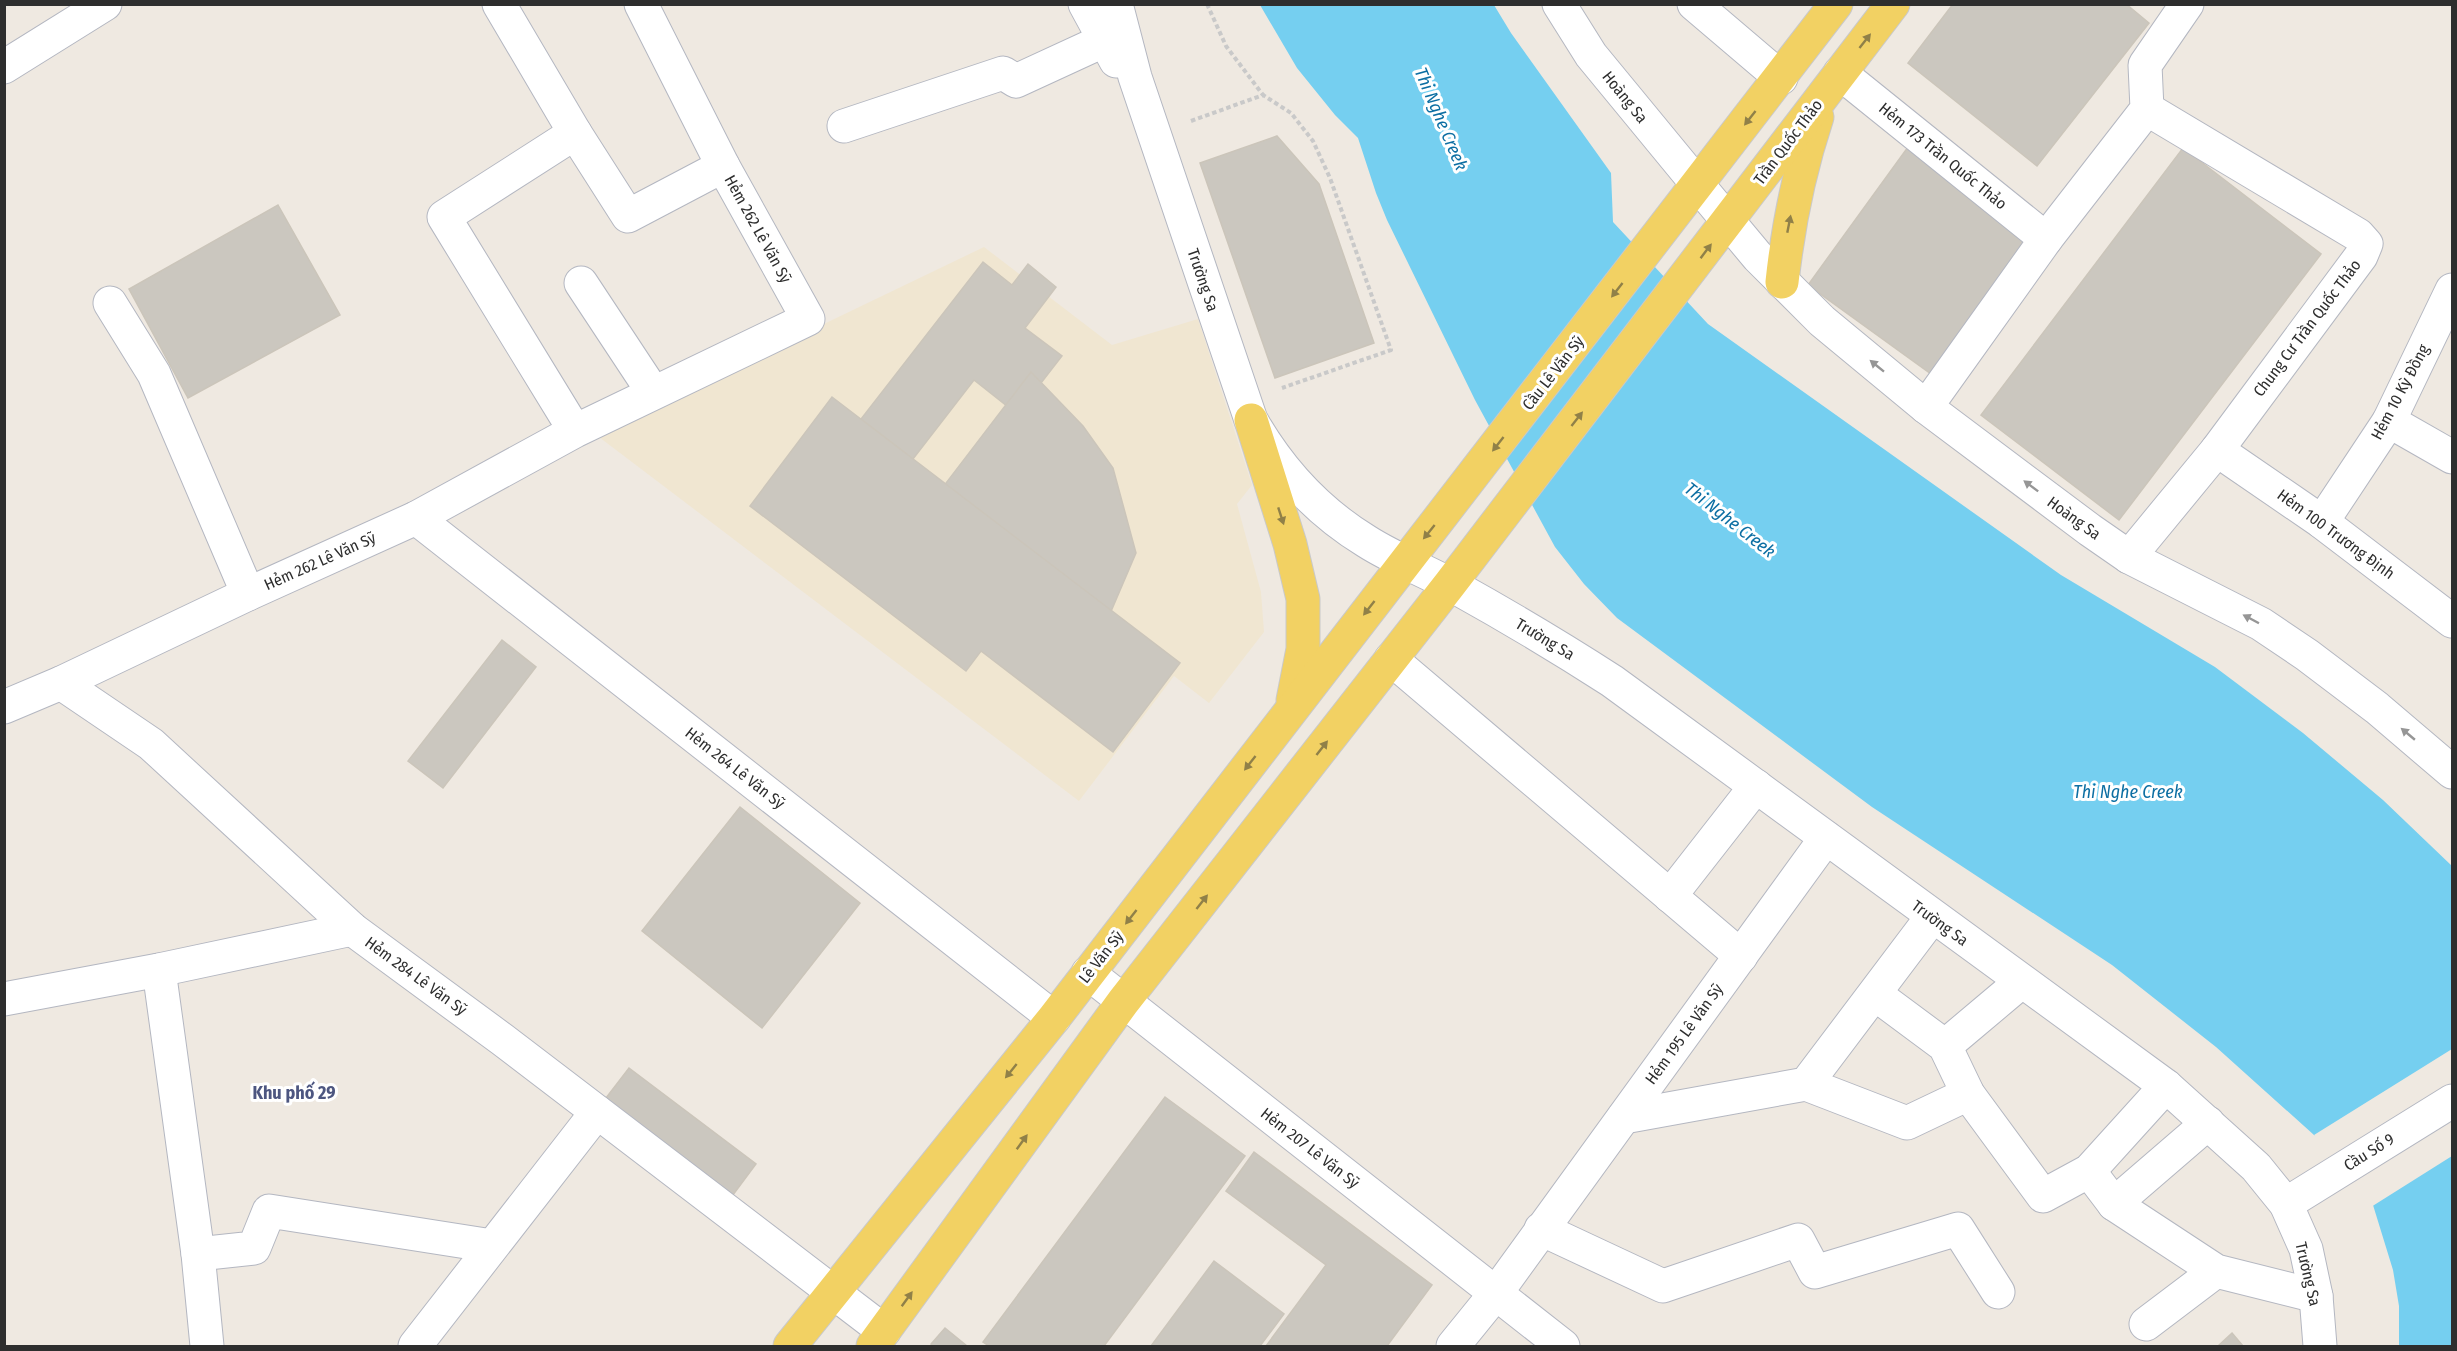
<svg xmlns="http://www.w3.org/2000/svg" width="2457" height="1351" font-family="'Fira Sans Condensed',sans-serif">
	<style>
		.education { fill: #f0e6d1 }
		.water { fill: #75cff0 }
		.pier { fill: #efe9e1 }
		.building { fill: #cbc7bf; stroke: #cbc5ba; stroke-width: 1.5 }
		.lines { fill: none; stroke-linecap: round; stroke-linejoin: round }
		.minor-casing { stroke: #b4b7c1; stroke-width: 35 }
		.major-casing { stroke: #c9c9c9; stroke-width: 35 }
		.path { stroke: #c9c9c9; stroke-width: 4; stroke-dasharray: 4.5 3; stroke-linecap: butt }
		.minor { stroke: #fff; stroke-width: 33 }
		.major { stroke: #f2d163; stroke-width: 33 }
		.oneway { fill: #908048 }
		.oneway2 { fill: #969696 }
		.labels { text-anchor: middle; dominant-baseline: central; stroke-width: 6; stroke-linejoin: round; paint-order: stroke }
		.street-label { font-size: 16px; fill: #2e2e2e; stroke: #fff }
		.water-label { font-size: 18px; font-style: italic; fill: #0d6fa3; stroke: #fff }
		.neighbourhood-label { font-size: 18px; font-weight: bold; fill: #4d5680; stroke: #fff }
	</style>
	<rect width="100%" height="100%" fill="#efe9e1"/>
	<path class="education" d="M984 247 1112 345 1198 319 1252 485 1237 504 1261 592 1264 632 1209 703 1174 676 1079 801 595 434Z"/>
	<path class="water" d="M1260 5H1494L1511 33 1611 173 1613 222 1708 324 2061 575 2215 667 2303 733 2383 800 2452 866V1346H2399V1306L2393 1270 2373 1205 2348 1169 2314 1135 2216 1047 2112 965 1872 807 1617 618 1584 584 1555 547 1475 400 1387 220 1376 193 1358 138 1335 115 1297 68Z"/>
	<path class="pier" d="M2452 1049V1156L2371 1207 2346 1171 2321 1146 2314 1135Z"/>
	<g class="building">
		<path d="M1953 4H2126L2149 23 2037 166 1908 63Z"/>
		<path d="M1277 136 1319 184 1374 343 1275 378 1200 163Z"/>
		<path d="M1908 147 2030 236 1931 374 1808 285Z"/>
		<path d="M2183 148 2321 254 2119 520 1981 415Z"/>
		<path d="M278 205 340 315 188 398 129 289Z"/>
		<path d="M983 262 1012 285 1028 264 1056 287 1025 328 1062 356 1017 414 974 380 913 459 861 419Z"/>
		<path d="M1031 372 1083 426 1113 468 1136 553 1109 616 943 487Z"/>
		<path d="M832 397 1180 663 1113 752 981 651 966 671 750 506Z"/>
		<path d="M502 640 536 667 443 788 408 761Z"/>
		<path d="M740 807 860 903 762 1028 642 931Z"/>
		<path d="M629 1068 756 1164 727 1203 603 1102Z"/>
		<path d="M1165 1097 1245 1156 1104 1346H989L983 1342Z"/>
		<path d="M1254 1152 1432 1285 1387 1346H1266L1326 1265 1226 1191Z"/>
		<path d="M1214 1261 1284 1314 1260 1346H1151Z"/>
		<path d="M945 1328 967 1346H934L931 1344Z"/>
		<path d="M2232 1333 2243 1346H2218Z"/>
	</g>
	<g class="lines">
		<defs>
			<g id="minor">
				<path d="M499 4 575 133"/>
				<path d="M641 4 723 166"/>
				<path d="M1085 4 1116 61"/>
				<path d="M1116 4 1135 77 1251 420C1279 469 1317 511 1366 541 1394 559 1426 571 1455 587 1509 617 1561 648 1612 681L2166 1086 2256 1167 2286 1204 2306 1249 2316 1296 2320 1346"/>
				<path d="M1559 4 1591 55 1698 185 1758 257 1822 321 1926 407 2090 530 2129 557 2261 624 2307 655 2377 708 2452 772"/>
				<path d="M1694 4 1781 78"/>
				<path d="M4 67 105 4"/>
				<path d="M1840 73 2046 239"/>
				<path d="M844 126 1003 73 1016 81 1105 40"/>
				<path d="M581 283 653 392"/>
				<path d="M110 303 154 374 248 594"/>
				<path d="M1926 407 2046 239 2147 109 2145 65 2187 4"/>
				<path d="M2389 421 2452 457"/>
				<path d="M2217 450 2322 522 2452 621"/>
				<path d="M416 518 1054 1018"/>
				<path d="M2322 522 2389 421 2452 290"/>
				<path d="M2129 557 2217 450 2361 256 2366 244 2358 235 2147 109"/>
				<path d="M1391 659 1741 956"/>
				<path d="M61 683 151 744 352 929 503 1040 884 1331"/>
				<path d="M4 707 61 683 248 594 416 518 575 431 808 319 723 166 628 216 575 133 444 217 575 431"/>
				<path d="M1670 896 1756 786"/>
				<path d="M159 970 198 1254 207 1346"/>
				<path d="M1088 973 1563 1346"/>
				<path d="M1875 994 1945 1046 1968 1094 2043 1196 2089 1171 2166 1086"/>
				<path d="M4 999 159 970 352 929"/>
				<path d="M1945 1046 2021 982"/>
				<path d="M1806 1084 1907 1123 1968 1094"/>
				<path d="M1624 1117 1806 1084 1932 917"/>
				<path d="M2089 1171 2114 1204 2216 1271 2316 1296"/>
				<path d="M2114 1204 2208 1123"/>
				<path d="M2286 1204 2452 1101"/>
				<path d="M1541 1229 1663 1286 1798 1240 1815 1272 1958 1229 1998 1292"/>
				<path d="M198 1254 254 1248 269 1211 492 1246"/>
				<path d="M2146 1324 2216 1271"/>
				<path d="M415 1346 597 1112"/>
				<path d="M1453 1346 1496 1293 1826 838"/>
			</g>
			<g id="major">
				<path d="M1782 282C1788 226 1799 171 1817 117"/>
				<path d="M1251 420 1290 544 1303 599V649L1293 700"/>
				<path d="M790 1346 1054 1018 1836 4"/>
				<path d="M873 1346 1123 1002 1450 584 1893 4"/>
			</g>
		</defs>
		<use href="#minor" class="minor-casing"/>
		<use href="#major" class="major-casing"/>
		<g class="path">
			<path d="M1207 4 1226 46 1263 95"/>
			<path d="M1191 121 1263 95 1291 113 1313 141 1330 178 1391 350 1282 388"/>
		</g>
		<use href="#minor" class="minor"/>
		<use href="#major" class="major"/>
	</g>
	<defs><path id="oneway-solid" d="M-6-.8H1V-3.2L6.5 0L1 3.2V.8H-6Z" transform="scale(1.5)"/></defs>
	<g class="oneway">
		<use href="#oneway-solid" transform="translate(1865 41) rotate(-52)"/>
		<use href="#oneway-solid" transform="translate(1750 118) rotate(128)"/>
		<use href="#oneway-solid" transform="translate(1789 224) rotate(-79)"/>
		<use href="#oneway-solid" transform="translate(1706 251) rotate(-53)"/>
		<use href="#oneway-solid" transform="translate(1617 290) rotate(128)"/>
		<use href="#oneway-solid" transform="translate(1577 419) rotate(-52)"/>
		<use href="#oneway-solid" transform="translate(1498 444) rotate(128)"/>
		<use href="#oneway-solid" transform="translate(1281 516) rotate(72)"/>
		<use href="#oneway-solid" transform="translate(1429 532) rotate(129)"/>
		<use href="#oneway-solid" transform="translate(1369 608) rotate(128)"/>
		<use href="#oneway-solid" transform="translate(1322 748) rotate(-52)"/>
		<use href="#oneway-solid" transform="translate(1250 763) rotate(128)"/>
		<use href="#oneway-solid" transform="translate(1202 902) rotate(-52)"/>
		<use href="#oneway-solid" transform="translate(1131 917) rotate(128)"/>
		<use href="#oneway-solid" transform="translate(1011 1071) rotate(129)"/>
		<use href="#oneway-solid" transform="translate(1022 1142) rotate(-54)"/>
		<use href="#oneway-solid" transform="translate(907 1299) rotate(-54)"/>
	</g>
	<g class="oneway2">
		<use href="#oneway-solid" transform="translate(1877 366) rotate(-141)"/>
		<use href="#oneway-solid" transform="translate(2031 486) rotate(-143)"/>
		<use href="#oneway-solid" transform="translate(2251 619) rotate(-152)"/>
		<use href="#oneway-solid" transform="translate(2408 734) rotate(-140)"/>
	</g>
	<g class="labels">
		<g class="street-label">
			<text transform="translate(1625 97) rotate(51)">Hoàng Sa</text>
			<text transform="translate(1788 142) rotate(-53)">Trần Quốc Thảo</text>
			<text transform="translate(1943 156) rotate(39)">Hẻm 173 Trần Quốc Thảo</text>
			<text transform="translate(758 229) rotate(61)">Hẻm 262 Lê Văn Sỹ</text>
			<text transform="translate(1203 280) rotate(71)">Trường Sa</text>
			<text transform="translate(2307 328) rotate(-53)">Chung Cư Trần Quốc Thảo</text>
			<text transform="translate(1553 373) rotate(-52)">Cầu Lê Văn Sỹ</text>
			<text transform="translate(2400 392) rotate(-62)">Hẻm 10 Kỳ Ðồng</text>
			<text transform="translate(2074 518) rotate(36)">Hoàng Sa</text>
			<text transform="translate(2336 534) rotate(36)">Hẻm 100 Trương Định</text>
			<text transform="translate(320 561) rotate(-24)">Hẻm 262 Lê Văn Sỹ</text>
			<text transform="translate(1545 639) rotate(31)">Trường Sa</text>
			<text transform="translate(735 768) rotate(38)">Hẻm 264 Lê Văn Sỹ</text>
			<text transform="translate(1940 923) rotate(36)">Trường Sa</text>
			<text transform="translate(1101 957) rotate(-52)">Lê Văn Sỹ</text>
			<text transform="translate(416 976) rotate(36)">Hẻm 284 Lê Văn Sỹ</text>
			<text transform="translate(1684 1034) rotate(-54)">Hẻm 195 Lê Văn Sỹ</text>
			<text transform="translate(1310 1148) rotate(38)">Hẻm 207 Lê Văn Sỹ</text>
			<text transform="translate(2369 1152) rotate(-32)">Cầu Số 9</text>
			<text transform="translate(2308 1274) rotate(77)">Trường Sa</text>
		</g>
		<g class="water-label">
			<text transform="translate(1441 119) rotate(67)">Thi Nghe Creek</text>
			<text transform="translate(1730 520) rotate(38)">Thi Nghe Creek</text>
			<text x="2128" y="792">Thi Nghe Creek</text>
		</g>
		<g class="neighbourhood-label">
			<text x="294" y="1093">Khu phố 29</text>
		</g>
	</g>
	<rect width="2457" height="1351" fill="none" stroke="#2e2e2e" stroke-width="12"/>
</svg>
